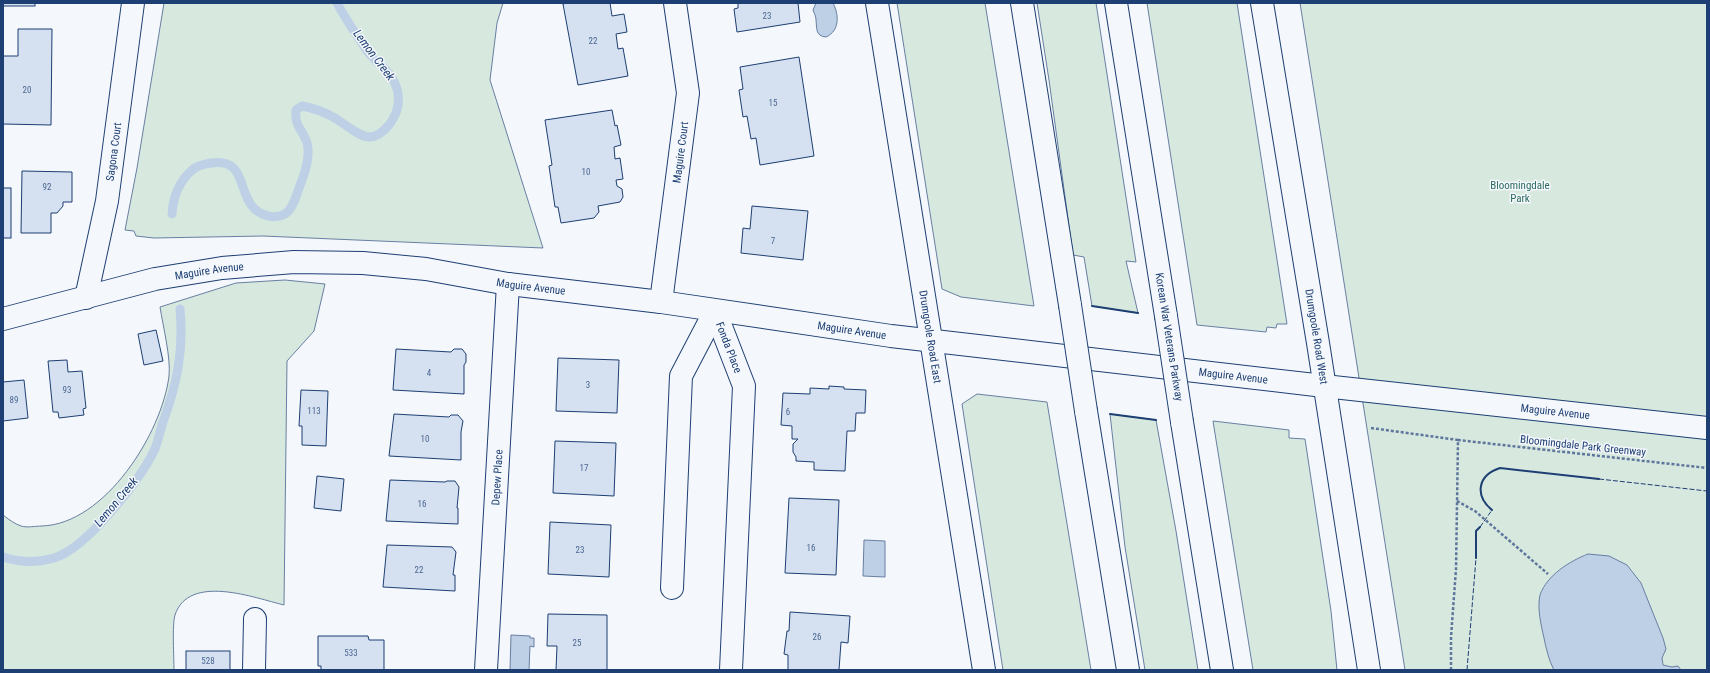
<svg xmlns="http://www.w3.org/2000/svg" width="1710" height="673" font-family="'Roboto Condensed',sans-serif">
	<style>
		.green { fill: #d7e8df; stroke: #687fa3 }
		.water { fill: #bed0e5; stroke: #687fa3 }
		.lines { fill: none; stroke-linecap: round; stroke-linejoin: round }
		.stream { stroke: #bed0e5; stroke-width: 9 }
		.building { fill: #d5e0f0; stroke: #1d3f73 }
		.minor-casing { stroke: #1d3f73; stroke-width: 24 }
		.major-casing { stroke: #1d3f73; stroke-width: 24 }
		.highway-casing { stroke: #1d3f73; stroke-width: 24 }
		.path { stroke: #5e769c; stroke-width: 2.5; stroke-dasharray: 3 2; stroke-linecap: butt }
		.minor { stroke: #f4f7fb; stroke-width: 22 }
		.major { stroke: #f4f7fb; stroke-width: 22 }
		.highway { stroke: #f4f7fb; stroke-width: 22 }
		.highway-bridge-casing { stroke: #1d3f73; stroke-width: 24; stroke-linecap: butt }
		.highway-bridge { stroke: #f4f7fb; stroke-width: 22 }
		.fence { stroke: #1d3f73; stroke-width: 1; stroke-dasharray: 5 2; stroke-linecap: butt }
		.wall { stroke: #1d3f73; stroke-width: 2 }
		.labels { text-anchor: middle; dominant-baseline: central; stroke-width: 3; stroke-linejoin: round; paint-order: stroke }
		.number-label { font-size: 9px; fill: #4b6792 }
		.street-label { font-size: 11px; fill: #1d3f73; stroke: #f4f7fb }
		.park-label { font-size: 11px; fill: #2c6c60; stroke: #f4f7fb }
		.water-label { font-size: 12px; font-style: italic; fill: #1d3f73; stroke: #f4f7fb }
	</style>
	<rect width="100%" height="100%" fill="#f4f7fb"/>
	<g class="green">
		<path d="M164 3H503L497 23 490 80 543 248 263 236 154 238 136 236 134 231 125 230 137 168Z"/>
		<path d="M897 3H985L1034 306 961 297 942 289Z"/>
		<path d="M1037 3H1096L1136 262 1126 261 1138 313 1092 306 1084 257 1073 255 1049 80Z"/>
		<path d="M1147 3H1237L1287 324H1277L1276 328 1267 327 1266 332 1197 325Z"/>
		<path d="M1300 3H1707V670H1405Z"/>
		<path d="M285 280 325 284 314 331 287 361 284 605C255 598 189 573 175 615 172 624 174 658 174 670H3V515C8 519 15 524 21 526 27 528 36 526 42 526 105 524 162 433 169 376 171 358 163 326 160 307L236 283Z"/>
		<path d="M977 394 1047 402 1091 670H1003L962 404Z"/>
		<path d="M1110 414 1156 420 1176 531 1198 670H1145L1125 547Z"/>
		<path d="M1213 421 1289 430V438L1305 439 1331 611 1337 670H1253Z"/>
	</g>
	<g class="water">
		<path d="M816 3H833C839 14 840 31 826 37 815 36 817 28 816 20 816 16 814 13 813 10Z"/>
		<path d="M864 540 885 541V577L863 576Z"/>
		<path d="M1588 554 1609 556 1627 565 1641 583 1663 638 1666 649 1662 658 1663 665 1672 667 1678 666 1681 670H1554C1549 661 1546 648 1544 638 1541 625 1537 608 1540 595 1547 575 1570 561 1588 554Z"/>
		<path d="M511 635 530 636V638H534V647L530 646 529 670H510Z"/>
	</g>
	<g class="lines">
		<g class="stream">
			<path d="M172 214C173 198 179 182 191 171 196 166 204 164 211 163 245 158 238 189 252 206 259 215 274 220 285 214 293 209 296 196 299 188 304 175 311 157 307 143 303 129 294 127 296 110L302 106C312 108 322 111 331 116 342 121 357 136 369 137 377 137 384 131 389 125 403 107 401 86 386 70 380 64 373 59 368 52 357 36 346 20 337 3"/>
			<path d="M3 557C19 562 38 563 54 558 87 548 139 481 154 451 158 442 160 431 163 422 177 384 184 350 180 309"/>
		</g>
	</g>
	<g class="building">
		<rect x="3" y="3" width="32" height="3"/>
		<path d="M567 3H610L612 16 624 14 627 32 616 34 618 49 623 48 628 76 578 85 563 4Z"/>
		<path d="M738 3H798L800 22 737 32 734 9 738 8Z"/>
		<path d="M18 29H52L51 125 3 124V56H18Z"/>
		<path d="M799 57 814 156 760 165 756 138 751 139 747 116 743 117 739 90 743 89 740 67Z"/>
		<path d="M612 110 615 126 617 125 621 145 614 147 615 159 620 158 623 179 616 180 617 186 622 189 623 197 620 202 598 206 599 212 594 218 561 223 558 207H555L549 166 552 165 545 120Z"/>
		<path d="M22 171 72 172V202H63V206L57 213H51V233H21Z"/>
		<rect x="3" y="188" width="8" height="50"/>
		<path d="M752 206 808 211 803 260 741 253 743 228 750 229Z"/>
		<path d="M156 330 163 361 144 365 138 334Z"/>
		<path d="M396 349 451 352 454 349H462L466 354V362L464 365V394L393 390Z"/>
		<path d="M558 358 619 360 617 413 556 411Z"/>
		<path d="M67 360 68 372 82 371 86 408 83 409 84 415 59 418 58 412H53L48 361Z"/>
		<path d="M24 380 28 418 3 421V382Z"/>
		<path d="M829 386 844 387V389L866 390 865 413H856L855 431H847L845 471 814 470V462L796 461V457L793 452V444L798 439H792V426L781 425 783 393 810 394V388L829 389Z"/>
		<path d="M301 390 328 391 326 446 302 445V426H299Z"/>
		<path d="M394 414 449 417 451 415H458L463 421 461 432V460L389 456Z"/>
		<path d="M555 441 616 443 614 496 553 493Z"/>
		<path d="M317 476 344 479 341 511 314 508Z"/>
		<path d="M390 480 445 482 447 481H455L459 487 457 508H458V524L386 521Z"/>
		<path d="M789 498 839 500 836 575 785 573Z"/>
		<path d="M550 522 611 525 609 577 548 574Z"/>
		<path d="M387 545 452 547 456 552 453 575H455V591L383 587Z"/>
		<path d="M790 612 850 616 848 643 841 642 839 670H788V655L784 654 787 631H789Z"/>
		<path d="M548 614 607 615V670H556L557 646H547Z"/>
		<path d="M318 636H368L369 640H384V670H321V666H318Z"/>
		<rect x="186" y="651" width="44" height="19"/>
	</g>
	<g class="lines">
		<defs>
			<g id="minor">
				<path id="s1" d="M86 298 107 201 133 3"/>
				<path id="s2" d="M661 302 688 93 675 3"/>
				<path id="s3" d="M715 311 744 386 731 670"/>
				<path id="s4" d="M3 319 155 279 222 268 294 262 363 263 426 269 508 284 661 302 891 336 1324 386 1707 428"/>
				<path d="M672 588 681 376 715 311"/>
				<path d="M254 670 255 619"/>
				<path id="s5" d="M486 670 508 284"/>
			</g>
			<g id="major">
				<path id="s6" d="M877 3 984 670"/>
				<path id="s7" d="M1262 3 1318 343 1369 670"/>
			</g>
			<g id="highway">
				<path d="M1022 3 1070 305"/>
				<path d="M1116 3 1166 316"/>
				<path d="M1086 411 1128 670"/>
				<path d="M1182 422 1222 670"/>
			</g>
		</defs>
		<use href="#minor" class="minor-casing"/>
		<use href="#major" class="major-casing"/>
		<use href="#highway" class="highway-casing"/>
		<g class="path">
			<path d="M1371 428 1458 440"/>
			<path d="M1457 501 1475 511 1548 574"/>
			<path d="M1451 670V637L1456 569 1458 440 1707 468"/>
		</g>
		<use href="#minor" class="minor"/>
		<use href="#major" class="major"/>
		<use href="#highway" class="highway"/>
		<defs>
			<g id="highway-bridge">
				<path d="M1070 305 1086 411"/>
				<path d="M1166 316 1182 422"/>
			</g>
		</defs>
		<use href="#highway-bridge" class="highway-bridge-casing"/>
		<use href="#highway-bridge" class="highway-bridge"/>
		<g class="fence">
			<path d="M1599 479 1707 491"/>
			<path d="M1480 527 1492 510"/>
			<path d="M1467 670 1476 558"/>
		</g>
		<g class="wall">
			<path d="M1092 306 1138 313"/>
			<path d="M1110 414 1156 420"/>
			<path d="M1492 510C1474 495 1478 475 1500 468L1599 479"/>
			<path d="M1476 558V531L1480 527"/>
		</g>
	</g>
	<g class="labels">
		<g class="number-label">
			<text x="767" y="16">23</text>
			<text x="593" y="41">22</text>
			<text x="27" y="90">20</text>
			<text x="773" y="103">15</text>
			<text x="586" y="172">10</text>
			<text x="47" y="187">92</text>
			<text x="773" y="241">7</text>
			<text x="429" y="373">4</text>
			<text x="588" y="385">3</text>
			<text x="67" y="390">93</text>
			<text x="14" y="400">89</text>
			<text x="314" y="411">113</text>
			<text x="788" y="412">6</text>
			<text x="425" y="439">10</text>
			<text x="584" y="468">17</text>
			<text x="422" y="504">16</text>
			<text x="811" y="548">16</text>
			<text x="580" y="550">23</text>
			<text x="419" y="570">22</text>
			<text x="817" y="637">26</text>
			<text x="577" y="643">25</text>
			<text x="351" y="653">533</text>
			<text x="208" y="661">528</text>
		</g>
		<g class="street-label">
			<text stroke="none"><textPath href="#s1" startOffset="149">Sagona Court</textPath></text>
			<text stroke="none"><textPath href="#s2" startOffset="151">Maguire Court</textPath></text>
			<text stroke="none"><textPath href="#s4" startOffset="212">Maguire Avenue</textPath></text>
			<text stroke="none"><textPath href="#s4" startOffset="536">Maguire Avenue</textPath></text>
			<text stroke="none"><textPath href="#s4" startOffset="860">Maguire Avenue</textPath></text>
			<text stroke="none"><textPath href="#s7" startOffset="338">Drumgoole Road West</textPath></text>
			<text stroke="none"><textPath href="#s6" startOffset="338">Drumgoole Road East</textPath></text>
			<text transform="translate(1169 337) rotate(81)">Korean War Veterans Parkway</text>
			<text stroke="none"><textPath href="#s3" startOffset="39">Fonda Place</textPath></text>
			<text stroke="none"><textPath href="#s4" startOffset="1244">Maguire Avenue</textPath></text>
			<text stroke="none"><textPath href="#s4" startOffset="1568">Maguire Avenue</textPath></text>
			<text transform="translate(1583 446) rotate(6)">Bloomingdale Park Greenway</text>
			<text stroke="none"><textPath href="#s5" startOffset="193">Depew Place</textPath></text>
		</g>
		<g class="park-label">
			<text x="1520" y="185">Bloomingdale<tspan x="1520" dy="13">Park</tspan></text>
		</g>
		<g class="water-label">
			<text transform="translate(374 55) rotate(53)">Lemon Creek</text>
			<text transform="translate(116 502) rotate(-50)">Lemon Creek</text>
		</g>
	</g>
	<rect width="1710" height="673" fill="none" stroke="#1d3f73" stroke-width="8"/>
</svg>
